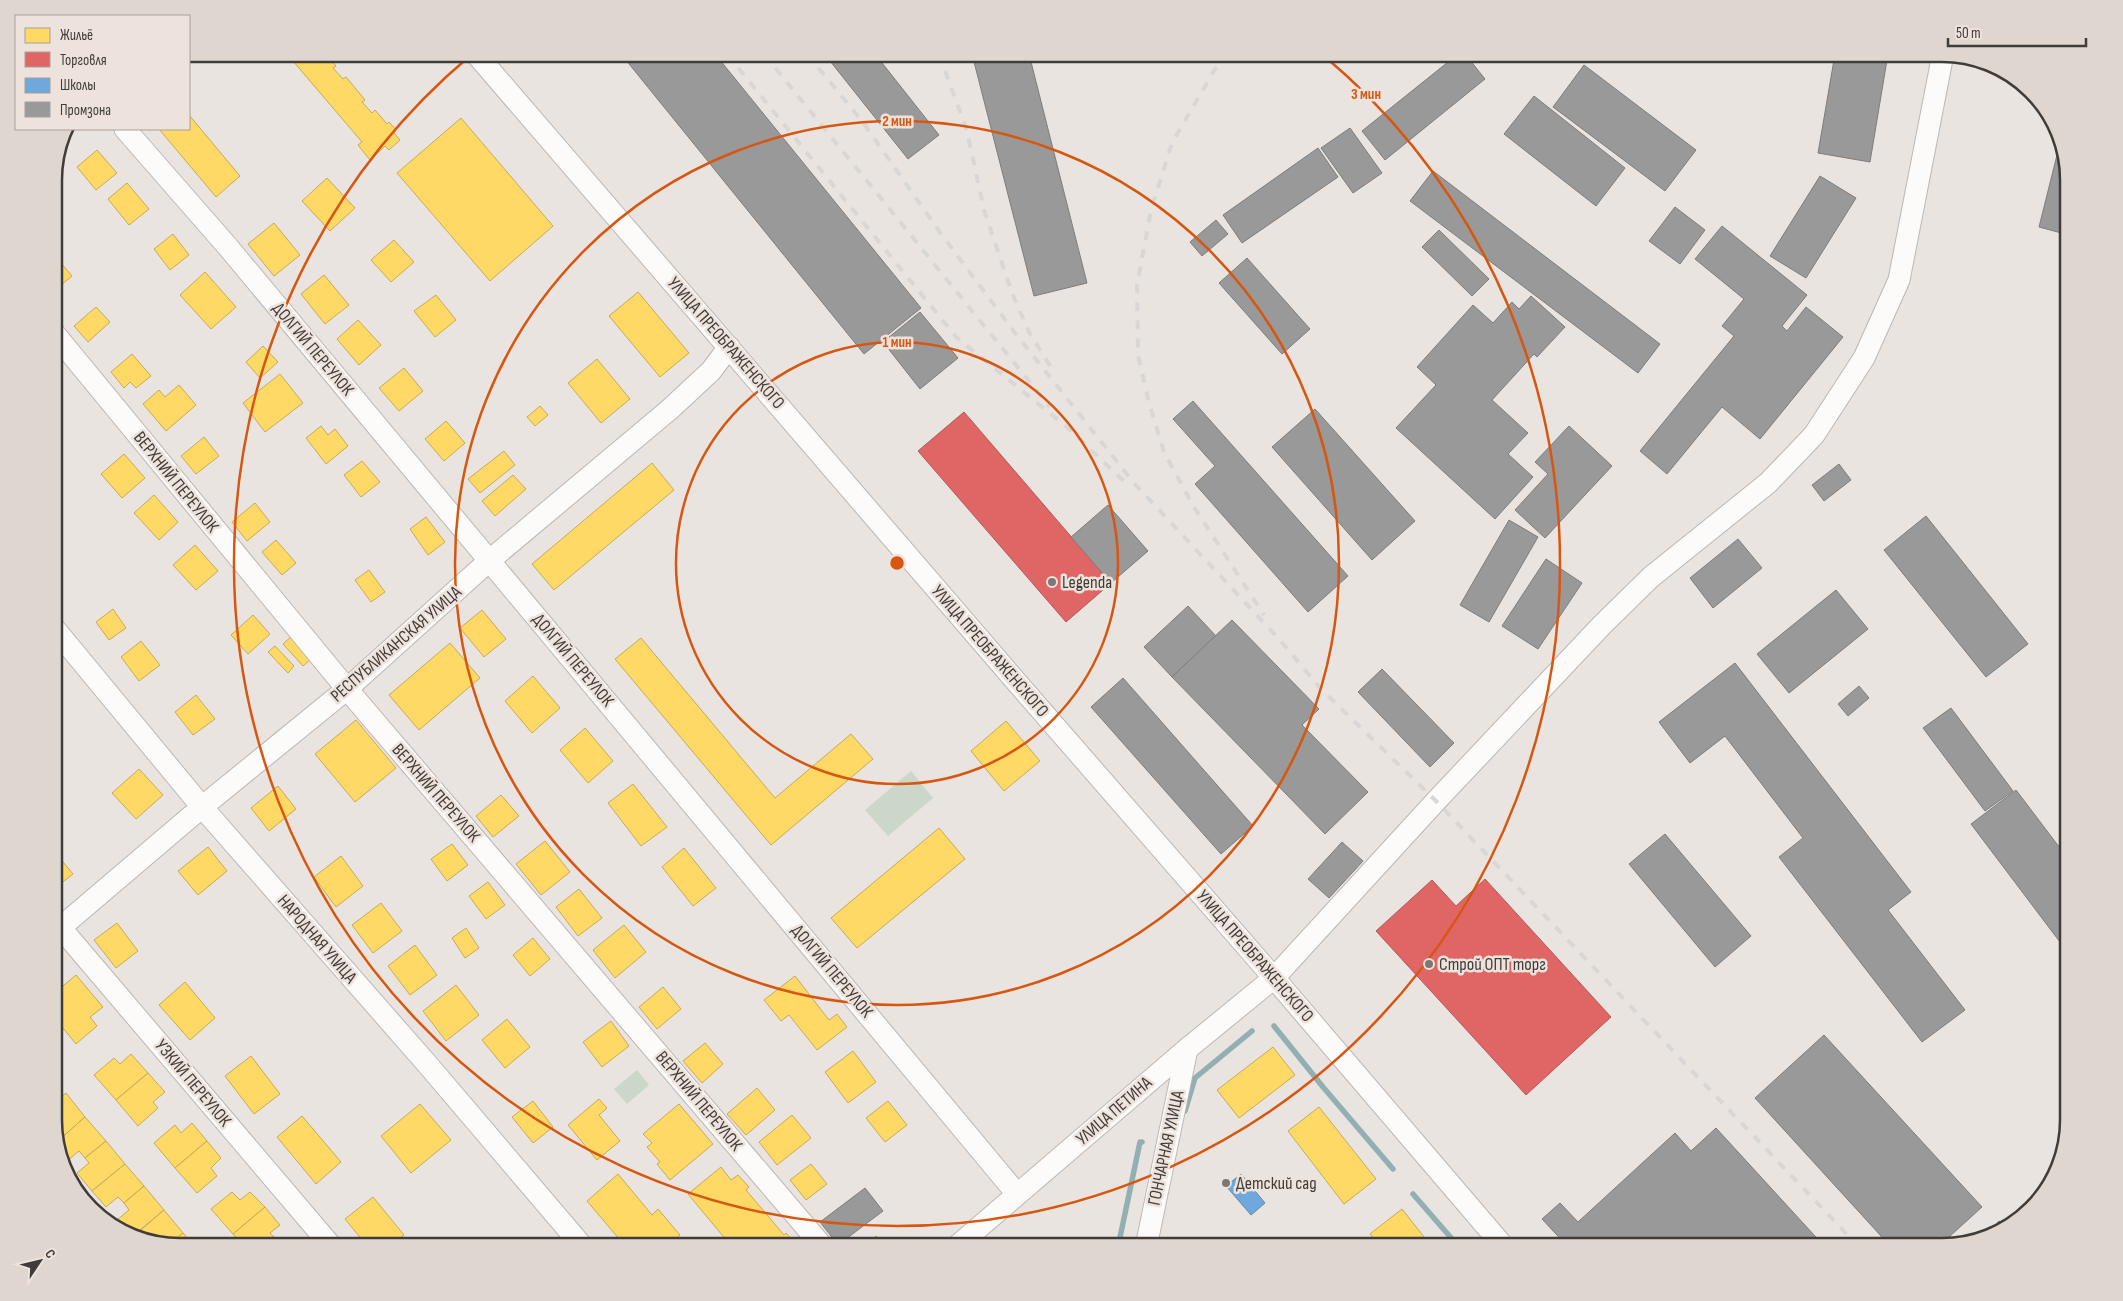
<svg xmlns="http://www.w3.org/2000/svg" width="2123" height="1301" font-family="'Sofia Sans Condensed',sans-serif">
	<style>
		.green { fill: #cbd7c9 }
		.homes { fill: #ffd966; stroke: #c6aa58 }
		.shops { fill: #e06666; stroke: #b05958 }
		.schools { fill: #6fa8dc; stroke: #6188ab }
		.industry { fill: #999; stroke: #7e7d7c }
		.lines { fill: none; stroke-linecap: round; stroke-linejoin: round }
		.stream { stroke: #92b0b2; stroke-width: 5.5 }
		.minor-casing { stroke: #bbb7b4; stroke-width: 23 }
		.minor { stroke: #fcfbfa; stroke-width: 21 }
		.rail { stroke: #d8d7d6; stroke-width: 4; stroke-dasharray: 9 9; stroke-linecap: butt }
		.ring { fill: none; stroke: #d75610; stroke-width: 2.5 }
		.poi-dot { fill: #7b7773; stroke: #ede3dc; stroke-width: 2 }
		.labels { text-anchor: middle; dominant-baseline: central; stroke-width: 5; stroke-linejoin: round; paint-order: stroke }
		.street-label { font-size: 18px; fill: #403c39; stroke: #ede3dc }
		.poi-label { font-size: 18px; fill: #403c39; stroke: #ede3dc; text-anchor: start }
		.rim { fill: none; stroke: #403c39; stroke-width: 2.5 }
		.centre { fill: #d75610; stroke: #ede3dc; stroke-width: 2.5 }
		.ring-label { font-size: 15px; text-anchor: middle; font-weight: bold; fill: #d75610; stroke: #ede3dc; stroke-width: 5; stroke-linejoin: round; paint-order: stroke }
	</style>
	<rect width="100%" height="100%" fill="#e9e4e0"/>
	<g class="green">
		<path d="M911 771 933 798 888 836 865 810Z"/>
		<path d="M637 1070 649 1085 627 1104 614 1089Z"/>
	</g>
	<g class="homes">
		<path d="M287 54H326L336 66 333 68 343 79 346 77 365 100 362 102 372 113 375 110 387 124 389 122 396 130 393 132 400 140 389 150 385 146 370 160 358 145 362 142Z"/>
		<path d="M189 115 240 176 216 197 159 129H189Z"/>
		<path d="M461 118 553 226 490 281 397 173Z"/>
		<path d="M97 150 117 173 96 190 77 167Z"/>
		<path d="M327 178 355 208 330 231 302 201Z"/>
		<path d="M127 183 149 209 129 225 108 199Z"/>
		<path d="M274 223 300 255 274 276 248 244Z"/>
		<path d="M173 234 189 255 170 270 154 249Z"/>
		<path d="M394 240 414 262 391 282 371 260Z"/>
		<path d="M54 255 72 276 54 291Z"/>
		<path d="M205 272 236 307 211 329 180 295Z"/>
		<path d="M324 275 349 305 325 324 301 294Z"/>
		<path d="M638 292 689 353 660 377 609 316Z"/>
		<path d="M436 295 456 320 435 337 414 311Z"/>
		<path d="M96 307 110 322 88 342 74 326Z"/>
		<path d="M358 320 381 345 359 365 337 339Z"/>
		<path d="M263 346 278 362 260 378 246 362Z"/>
		<path d="M132 354 151 376 136 388 130 382 124 388 111 372Z"/>
		<path d="M597 359 630 399 601 423 568 383Z"/>
		<path d="M404 368 423 391 399 411 379 388Z"/>
		<path d="M280 374 303 403 265 432 243 403Z"/>
		<path d="M179 385 196 405 166 431 143 404 159 390 165 397Z"/>
		<path d="M540 406 548 415 535 426 527 417Z"/>
		<path d="M446 421 465 443 444 461 425 439Z"/>
		<path d="M321 426 328 435 335 429 348 446 326 464 306 438Z"/>
		<path d="M204 437 219 456 196 474 181 456Z"/>
		<path d="M504 451 515 465 480 493 468 479Z"/>
		<path d="M124 454 145 478 122 498 101 474Z"/>
		<path d="M362 461 380 482 361 497 344 475Z"/>
		<path d="M652 463 674 490 554 590 532 564Z"/>
		<path d="M513 475 526 489 495 516 482 501Z"/>
		<path d="M154 495 178 522 159 540 134 513Z"/>
		<path d="M255 503 270 522 247 541 232 522Z"/>
		<path d="M426 517 445 542 428 555 410 529Z"/>
		<path d="M276 540 296 563 282 575 262 552Z"/>
		<path d="M195 545 218 571 196 590 173 565Z"/>
		<path d="M369 570 385 592 371 602 355 580Z"/>
		<path d="M113 609 126 628 109 640 96 622Z"/>
		<path d="M482 610 506 639 484 657 460 628Z"/>
		<path d="M253 615 270 634 248 654 231 635Z"/>
		<path d="M292 636 312 658 303 666 283 644Z"/>
		<path d="M641 638 775 798 851 734 873 759 771 845 615 659Z"/>
		<path d="M141 641 160 665 139 681 121 657Z"/>
		<path d="M450 643 480 678 419 730 389 695Z"/>
		<path d="M275 646 294 666 288 673 268 652Z"/>
		<path d="M533 676 560 708 532 733 505 701Z"/>
		<path d="M196 695 215 719 193 735 175 712Z"/>
		<path d="M356 720 396 768 355 802 315 754Z"/>
		<path d="M1006 721 1040 761 1004 791 971 751Z"/>
		<path d="M585 728 613 761 588 783 560 750Z"/>
		<path d="M139 769 163 795 136 819 112 793Z"/>
		<path d="M633 784 667 827 641 846 608 803Z"/>
		<path d="M278 786 296 809 269 831 251 808Z"/>
		<path d="M501 795 519 816 493 837 476 816Z"/>
		<path d="M939 828 965 859 857 948 831 918Z"/>
		<path d="M545 841 570 872 541 895 516 864Z"/>
		<path d="M452 844 468 865 447 881 431 859Z"/>
		<path d="M208 847 227 871 198 895 178 871Z"/>
		<path d="M684 848 716 888 693 906 662 867Z"/>
		<path d="M54 851 73 874 54 889Z"/>
		<path d="M341 856 363 886 336 907 314 877Z"/>
		<path d="M488 882 505 905 486 919 469 896Z"/>
		<path d="M579 889 602 918 578 936 556 907Z"/>
		<path d="M381 903 402 931 373 953 352 925Z"/>
		<path d="M117 923 138 951 116 968 94 940Z"/>
		<path d="M624 925 646 952 615 978 593 950Z"/>
		<path d="M466 928 479 948 465 958 452 938Z"/>
		<path d="M533 938 550 959 530 976 513 955Z"/>
		<path d="M415 945 437 975 410 995 388 966Z"/>
		<path d="M76 975 103 1007 90 1017 97 1026 76 1044 54 1017V977L55 976 63 986Z"/>
		<path d="M795 976 829 1020 837 1014 847 1027 817 1050 789 1015 781 1021 764 1000Z"/>
		<path d="M185 982 215 1018 190 1040 159 1005Z"/>
		<path d="M456 985 479 1015 446 1041 423 1011Z"/>
		<path d="M663 987 681 1009 657 1029 639 1007Z"/>
		<path d="M507 1019 530 1047 505 1068 482 1040Z"/>
		<path d="M611 1021 629 1046 602 1067 583 1042Z"/>
		<path d="M705 1043 723 1064 702 1083 683 1061Z"/>
		<path d="M1273 1047 1295 1075 1239 1118 1217 1090Z"/>
		<path d="M853 1051 876 1082 848 1103 825 1072Z"/>
		<path d="M131 1054 148 1073 116 1100 94 1075 114 1058 120 1064Z"/>
		<path d="M251 1056 280 1094 254 1114 225 1076Z"/>
		<path d="M148 1073 165 1092 153 1102 158 1108 138 1126 116 1100Z"/>
		<path d="M757 1088 775 1110 746 1135 727 1114Z"/>
		<path d="M66 1093 85 1117 58 1141 54 1129V1103Z"/>
		<path d="M599 1099 607 1108 599 1115 620 1141 597 1160 568 1125Z"/>
		<path d="M533 1101 553 1127 533 1143 512 1117Z"/>
		<path d="M888 1101 907 1125 885 1142 866 1118Z"/>
		<path d="M420 1104 451 1140 411 1173 381 1136Z"/>
		<path d="M679 1104 713 1144 670 1180 657 1164 660 1162 647 1147 652 1143 643 1134Z"/>
		<path d="M1319 1107 1376 1179 1344 1204 1288 1131Z"/>
		<path d="M792 1115 811 1138 777 1165 759 1142Z"/>
		<path d="M302 1116 341 1162 316 1184 277 1137Z"/>
		<path d="M85 1117 106 1141 85 1158 79 1151 67 1161 62 1156 58 1141Z"/>
		<path d="M192 1123 207 1141 175 1168 154 1143 175 1125 181 1133Z"/>
		<path d="M106 1141 125 1164 92 1191 77 1173 89 1163 85 1158Z"/>
		<path d="M207 1141 221 1158 211 1168 217 1176 197 1193 175 1168Z"/>
		<path d="M125 1164 144 1186 124 1203 118 1197 106 1207 92 1191Z"/>
		<path d="M811 1164 827 1184 806 1200 790 1180Z"/>
		<path d="M721 1167 731 1180 738 1175 749 1187 746 1190 784 1235 786 1233 795 1243 790 1247H732L688 1194Z"/>
		<path d="M618 1174 652 1215 658 1209 680 1235 666 1247H626L587 1201Z"/>
		<path d="M144 1186 164 1210 134 1235 128 1233 117 1220 129 1210 124 1203Z"/>
		<path d="M232 1192 240 1200 250 1192 265 1207 233 1234 211 1209Z"/>
		<path d="M373 1197 404 1235 389 1247H368L345 1219Z"/>
		<path d="M265 1207 280 1225 270 1233 277 1240 269 1247H244L233 1234Z"/>
		<path d="M1402 1209 1432 1247H1381L1370 1234Z"/>
		<path d="M164 1210 183 1233 170 1244 135 1235Z"/>
		<path d="M183 1233 195 1247H180L170 1244Z"/>
		<path d="M876 1236 885 1247H863Z"/>
	</g>
	<g class="shops">
		<path d="M964 412 1111 583 1066 622 918 451Z"/>
		<path d="M1485 879 1611 1017 1526 1095 1376 931 1432 880 1456 906Z"/>
	</g>
	<path class="schools" d="M1241 1174 1265 1203 1251 1215 1226 1186Z"/>
	<g class="industry">
		<path d="M621 54H715L921 308 864 354Z"/>
		<path d="M839 54H875L939 135 908 159 830 61Z"/>
		<path d="M972 54H1029L1087 283 1034 296Z"/>
		<path d="M1458 54H1465L1485 79 1385 160 1362 131Z"/>
		<path d="M1835 54H1888L1870 162 1818 153Z"/>
		<path d="M1584 65 1696 150 1665 191 1553 107Z"/>
		<path d="M1534 96 1625 168 1596 206 1504 134Z"/>
		<path d="M1350 128 1382 173 1353 193 1321 148Z"/>
		<path d="M2060 143 2069 172V235L2039 227Z"/>
		<path d="M1318 148 1338 177 1242 243 1223 215Z"/>
		<path d="M1433 171 1660 344 1638 373 1410 201Z"/>
		<path d="M1820 176 1856 198 1806 278 1770 256Z"/>
		<path d="M1675 207 1705 230 1680 264 1649 241Z"/>
		<path d="M1216 220 1228 234 1202 256 1190 242Z"/>
		<path d="M1722 226 1807 295 1782 326 1787 331 1806 307 1843 337 1760 439 1722 407 1667 474 1640 451 1734 336 1722 326 1744 299 1695 259Z"/>
		<path d="M1439 230 1489 279 1472 296 1422 247Z"/>
		<path d="M1247 258 1310 329 1282 354 1219 283Z"/>
		<path d="M1531 296 1565 327 1537 357 1534 354 1492 400 1528 433 1508 454 1533 477 1495 519 1396 428 1436 385 1417 367 1473 305 1493 323 1512 302 1519 309Z"/>
		<path d="M920 312 958 358 920 389 883 342Z"/>
		<path d="M1193 401 1348 576 1308 612 1195 484 1215 466 1173 419Z"/>
		<path d="M1315 409 1415 521 1372 560 1272 447Z"/>
		<path d="M1569 426 1612 466 1545 538 1515 510 1548 474 1535 462Z"/>
		<path d="M1839 464 1851 480 1824 501 1812 485Z"/>
		<path d="M1108 505 1148 551 1111 583 1071 537Z"/>
		<path d="M1926 516 2028 644 1986 677 1884 550Z"/>
		<path d="M1509 520 1538 537 1489 622 1460 605Z"/>
		<path d="M1738 539 1762 568 1713 608 1690 578Z"/>
		<path d="M1546 559 1582 583 1538 649 1502 626Z"/>
		<path d="M1836 590 1868 629 1789 693 1757 654Z"/>
		<path d="M1188 606 1216 636 1172 677 1144 647Z"/>
		<path d="M1232 620 1319 709 1302 725 1368 792 1325 834 1172 677Z"/>
		<path d="M1735 663 1911 892 1888 910 1965 1010 1922 1042 1779 857 1803 838 1725 736 1690 763 1659 722Z"/>
		<path d="M1382 669 1454 743 1430 767 1358 692Z"/>
		<path d="M1123 678 1253 826 1221 854 1091 707Z"/>
		<path d="M1859 686 1869 698 1848 716 1838 704Z"/>
		<path d="M1951 708 2013 791 1985 811 1923 728Z"/>
		<path d="M2016 790 2069 860V954L1971 824Z"/>
		<path d="M1665 834 1751 936 1715 967 1629 864Z"/>
		<path d="M1342 842 1363 861 1329 898 1308 879Z"/>
		<path d="M1824 1035 1982 1207 1938 1247H1891L1755 1098Z"/>
		<path d="M1716 1128 1825 1247H1568L1542 1219 1560 1203 1578 1222 1675 1133 1691 1151Z"/>
		<path d="M865 1188 883 1211 838 1245 820 1222Z"/>
		<path d="M1999 1221 2008 1228 1986 1236Z"/>
	</g>
	<g class="lines">
		<g class="stream">
			<path d="M1274 1026 1323 1087 1393 1169"/>
			<path d="M1185 1111 1195 1078 1252 1031"/>
			<path d="M1413 1194 1459 1247"/>
			<path d="M1118 1247 1140 1142H1142"/>
		</g>
		<defs>
			<g id="minor">
				<path d="M476 54 1013 678 1274 978 1504 1247"/>
				<path d="M125 129 228 247 1017 1194"/>
				<path d="M54 333 347 689 823 1247"/>
				<path d="M54 628 202 807 428 1065 583 1247"/>
				<path d="M54 920 332 1247"/>
				<path d="M54 933 202 807 347 689 490 560 669 410 711 371 729 347"/>
				<path d="M956 1247 1187 1049 1274 978 1436 801 1602 625 1651 577 1768 483 1814 435 1864 358 1899 280 1943 54"/>
				<path d="M1146 1247 1187 1049"/>
			</g>
		</defs>
		<use href="#minor" class="minor-casing"/>
		<use href="#minor" class="minor"/>
		<g class="rail">
			<path d="M727 54 956 337 1068 428 1130 487"/>
			<path d="M764 54 1050 407"/>
			<path d="M807 54 862 121 939 231 1015 333 1134 483 1280 640 1320 688 1436 801 1859 1247"/>
			<path d="M939 54 967 131 984 210 1012 293 1029 332 1052 369"/>
			<path d="M1229 54 1215 69 1172 143 1151 210 1137 285 1138 355 1149 403 1164 452 1194 507 1264 615"/>
		</g>
	</g>
	<g class="ring">
		<circle cx="897" cy="563" r="221"/>
		<circle cx="897" cy="563" r="442"/>
		<path d="M1323 55A663 663 0 1 1 471 55"/>
	</g>
	<g class="poi-dot">
		<circle cx="1052" cy="582" r="5"/>
		<circle cx="1429" cy="964" r="5"/>
		<circle cx="1226" cy="1183" r="5"/>
	</g>
	<g class="labels">
		<g class="street-label">
			<text transform="translate(726 343) rotate(49)">УЛИЦА ПРЕОБРАЖЕНСКОГО</text>
			<text transform="translate(313 349) rotate(50)">ДОЛГИЙ ПЕРЕУЛОК</text>
			<text transform="translate(176 482) rotate(51)">ВЕРХНИЙ ПЕРЕУЛОК</text>
			<text transform="translate(396 644) rotate(-41)">РЕСПУБЛИКАНСКАЯ УЛИЦА</text>
			<text transform="translate(990 651) rotate(49)">УЛИЦА ПРЕОБРАЖЕНСКОГО</text>
			<text transform="translate(573 660) rotate(50)">ДОЛГИЙ ПЕРЕУЛОК</text>
			<text transform="translate(436 793) rotate(49)">ВЕРХНИЙ ПЕРЕУЛОК</text>
			<text transform="translate(317 939) rotate(49)">НАРОДНАЯ УЛИЦА</text>
			<text transform="translate(1255 956) rotate(49)">УЛИЦА ПРЕОБРАЖЕНСКОГО</text>
			<text transform="translate(832 971) rotate(50)">ДОЛГИЙ ПЕРЕУЛОК</text>
			<text transform="translate(193 1083) rotate(50)">УЗКИЙ ПЕРЕУЛОК</text>
			<text transform="translate(699 1101) rotate(50)">ВЕРХНИЙ ПЕРЕУЛОК</text>
			<text transform="translate(1114 1111) rotate(-41)">УЛИЦА ПЕТИНА</text>
			<text transform="translate(1166 1148) rotate(-78)">ГОНЧАРНАЯ УЛИЦА</text>
		</g>
		<g class="poi-label">
			<text x="1062" y="582">Legenda</text>
			<text x="1439" y="964">Строй ОПТ торг</text>
			<text x="1236" y="1183">Детский сад</text>
		</g>
	</g>
	<path d="M0 0H2123V1301H0ZM180 62H1942A118 118 0 0 1 2060 180V1120A118 118 0 0 1 1942 1238H180A118 118 0 0 1 62 1120V180A118 118 0 0 1 180 62Z" fill="#dfd6cf" fill-rule="evenodd"/>
	<path class="rim" d="M180 62H1942A118 118 0 0 1 2060 180V1120A118 118 0 0 1 1942 1238H180A118 118 0 0 1 62 1120V180A118 118 0 0 1 180 62Z"/>
	<circle cx="897" cy="563" r="8" class="centre"/>
	<g class="ring-label">
		<text x="1366" y="99">3 мин</text>
		<text x="897" y="126">2 мин</text>
		<text x="897" y="347">1 мин</text>
	</g>
	<rect x="15" y="15" width="175" height="115" fill="#ede3dc" stroke="#a8a09b"/>
	<rect x="25" y="28" width="25" height="15" fill="#ffd966" stroke="#a8a09b"/>
	<text x="60" y="40" font-size="15" fill="#403c39">Жильё</text>
	<rect x="25" y="52" width="25" height="15" fill="#e06666" stroke="#a8a09b"/>
	<text x="60" y="65" font-size="15" fill="#403c39">Торговля</text>
	<rect x="25" y="78" width="25" height="15" fill="#6fa8dc" stroke="#a8a09b"/>
	<text x="60" y="90" font-size="15" fill="#403c39">Школы</text>
	<rect x="25" y="102" width="25" height="15" fill="#999999" stroke="#a8a09b"/>
	<text x="60" y="115" font-size="15" fill="#403c39">Промзона</text>
	<g transform="translate(40 1261) rotate(55)" stroke="#ede3dc" stroke-width="4" paint-order="stroke">
	<path d="M0-4L9 19L0 12L-9 19Z" fill="#403c39"/>
	<text y="-8" font-size="14" font-weight="bold" text-anchor="middle" fill="#403c39">С</text>
	</g>
	<path d="M1948 38v8h138v-8" fill="none" stroke="#403c39" stroke-width="2.5"/>
	<text x="1956" y="38" font-size="15" fill="#403c39" stroke="#ede3dc" stroke-width="4" paint-order="stroke">50 m</text>
</svg>
